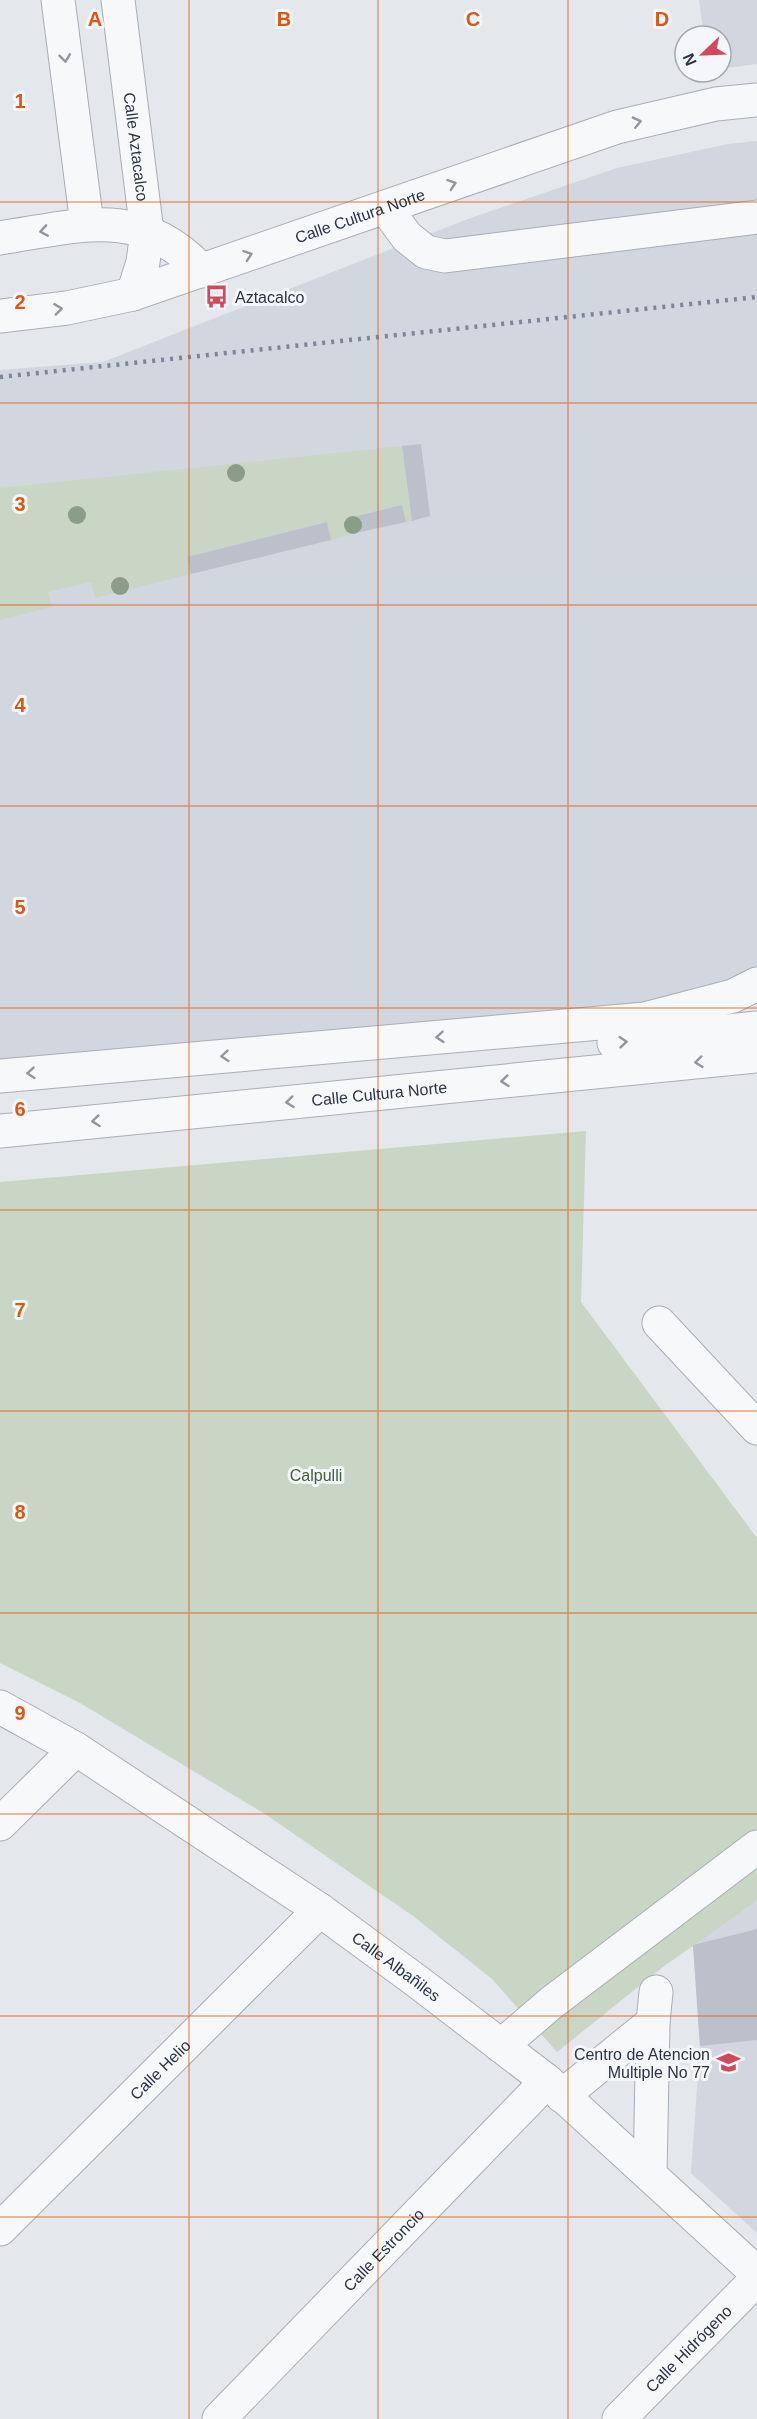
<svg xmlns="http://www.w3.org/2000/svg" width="757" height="2419" font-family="Helvetica,sans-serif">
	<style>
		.built { fill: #d2d6de }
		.green { fill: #c9d6c5 }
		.building { fill: #bbc0ca }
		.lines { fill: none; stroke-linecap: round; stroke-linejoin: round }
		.minor-casing { stroke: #a9aeb7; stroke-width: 35 }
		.minor { stroke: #f7f8fa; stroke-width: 33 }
		.rail { stroke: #7d8696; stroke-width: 4.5; stroke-dasharray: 3 6; stroke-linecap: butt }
		.tree { fill: #899d89 }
		.oneway { stroke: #9196a0 }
		.grid { fill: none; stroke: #df570f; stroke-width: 1.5; stroke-opacity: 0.55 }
		.labels { text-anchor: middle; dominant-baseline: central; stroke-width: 6; stroke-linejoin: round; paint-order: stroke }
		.street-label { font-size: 16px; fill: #2b3445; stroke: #f4f6f9 }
		.poi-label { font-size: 16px; fill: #2b3445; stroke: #f4f6f9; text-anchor: start }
		.park-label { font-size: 16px; fill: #3f6138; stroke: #f4f6f9 }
		.grid-label { font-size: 20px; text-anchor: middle; font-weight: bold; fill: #df570f; stroke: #f4f6f9; stroke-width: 6; stroke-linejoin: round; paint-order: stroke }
	</style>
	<rect width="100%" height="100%" fill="#e4e7ec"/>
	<g class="built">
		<path d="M699 0H757V64L721 69V36H704Z"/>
		<path d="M757 141V1004L0 1061V370L103 362 468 219 617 168 728 144Z"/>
		<path d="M757 1901V2233L691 2173 700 2046 693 1945Z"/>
	</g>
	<g class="green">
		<path d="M402 446 412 521 406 522 402 505 357 516 360 532 331 540 327 522 187 557 191 574 95 598 91 582 48 592 52 607 0 620V488Z"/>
		<path d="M586 1131 581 1302 757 1538V1901L663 1967 557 2052 492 1979 413 1916 265 1814 80 1703 0 1663V1182Z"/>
	</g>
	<g class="building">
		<path d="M421 444 430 516 412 521 402 446Z"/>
		<path d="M402 505 406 522 360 532 357 516Z"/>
		<path d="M327 522 331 540 191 574 187 557Z"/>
		<path d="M757 1929V2040L700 2046 693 1945Z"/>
	</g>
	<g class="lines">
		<defs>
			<g id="minor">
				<path d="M58 0 87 224"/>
				<path id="s1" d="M118 0 147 232 143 262 133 294"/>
				<path d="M385 207 407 237 426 252 445 256 757 217"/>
				<path d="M0 238C79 226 140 204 202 271"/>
				<path id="s2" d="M0 316 67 308 133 294 617 127 716 104 757 100"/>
				<path d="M614 1043 757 1028"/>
				<path d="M0 1076 645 1019 733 996 757 984"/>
				<path id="s3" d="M0 1131 757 1056"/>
				<path d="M659 1323 757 1428"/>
				<path id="s4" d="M0 1707 76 1749 320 1910 418 1982 547 2081 757 2273"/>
				<path d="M0 1824 76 1749"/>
				<path d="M501 2046 551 2003 757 1847"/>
				<path d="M562 2096 653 2022"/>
				<path d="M650 2175 653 2022 656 1992"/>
				<path id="s5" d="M0 2229 320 1910"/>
				<path id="s6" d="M219 2419 547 2081"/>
				<path id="s7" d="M619 2419 757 2279"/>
			</g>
		</defs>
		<use href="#minor" class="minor-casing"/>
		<use href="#minor" class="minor"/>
		<path class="rail" d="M0 377 757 297"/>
	</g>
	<g class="tree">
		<circle cx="236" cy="473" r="9"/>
		<circle cx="77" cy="515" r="9"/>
		<circle cx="353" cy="525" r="9"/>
		<circle cx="120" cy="586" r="9"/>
	</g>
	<defs><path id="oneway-chevron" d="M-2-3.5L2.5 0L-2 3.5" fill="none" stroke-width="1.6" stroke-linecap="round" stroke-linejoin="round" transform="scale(1.5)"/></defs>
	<g class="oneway">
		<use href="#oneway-chevron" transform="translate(65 58) rotate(83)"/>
		<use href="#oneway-chevron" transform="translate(637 122) rotate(-13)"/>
		<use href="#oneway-chevron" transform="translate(452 184) rotate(-19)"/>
		<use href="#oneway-chevron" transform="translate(44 231) rotate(171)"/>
		<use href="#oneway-chevron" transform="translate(248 255) rotate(-19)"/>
		<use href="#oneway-chevron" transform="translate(58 309) rotate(-7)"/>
		<use href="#oneway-chevron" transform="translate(440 1037) rotate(175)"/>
		<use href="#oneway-chevron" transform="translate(623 1042) rotate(-5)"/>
		<use href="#oneway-chevron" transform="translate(225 1056) rotate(175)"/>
		<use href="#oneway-chevron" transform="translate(699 1062) rotate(174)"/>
		<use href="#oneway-chevron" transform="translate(31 1073) rotate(175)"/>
		<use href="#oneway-chevron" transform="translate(505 1081) rotate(174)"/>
		<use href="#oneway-chevron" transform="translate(290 1102) rotate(174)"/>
		<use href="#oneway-chevron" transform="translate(96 1121) rotate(174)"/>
	</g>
	<path class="grid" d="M189 0V2419M378 0V2419M568 0V2419M0 202H757M0 403H757M0 605H757M0 806H757M0 1008H757M0 1210H757M0 1411H757M0 1613H757M0 1814H757M0 2016H757M0 2217H757"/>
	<defs>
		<symbol id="bus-bare" viewBox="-9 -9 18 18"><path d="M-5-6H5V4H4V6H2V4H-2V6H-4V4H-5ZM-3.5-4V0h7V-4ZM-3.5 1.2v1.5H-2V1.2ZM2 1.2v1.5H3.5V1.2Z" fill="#d1495b" stroke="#f4f6f9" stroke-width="2.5" paint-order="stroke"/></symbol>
		<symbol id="school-bare" viewBox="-9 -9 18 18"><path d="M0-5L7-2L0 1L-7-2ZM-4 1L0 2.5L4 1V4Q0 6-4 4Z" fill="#d1495b" stroke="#f4f6f9" stroke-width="2.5" paint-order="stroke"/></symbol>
	</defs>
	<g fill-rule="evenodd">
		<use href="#bus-bare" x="200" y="280" width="33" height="33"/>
		<use href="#school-bare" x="712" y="2046" width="33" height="33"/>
	</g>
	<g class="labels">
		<g class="street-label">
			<text stroke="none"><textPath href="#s1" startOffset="148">Calle Aztacalco</textPath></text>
			<text stroke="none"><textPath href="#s2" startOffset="375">Calle Cultura Norte</textPath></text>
			<text stroke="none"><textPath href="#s3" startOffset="381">Calle Cultura Norte</textPath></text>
			<text stroke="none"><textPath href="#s4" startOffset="474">Calle Albañiles</textPath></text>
			<text stroke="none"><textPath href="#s5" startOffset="226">Calle Helio</textPath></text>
			<text stroke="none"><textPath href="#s6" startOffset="236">Calle Estroncio</textPath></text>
			<text stroke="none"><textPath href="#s7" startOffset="99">Calle Hidrógeno</textPath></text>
		</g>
		<g class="poi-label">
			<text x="235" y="297">Aztacalco</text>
			<text x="710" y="2054" text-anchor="end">Centro de Atencion<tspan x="710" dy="18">Multiple No 77</tspan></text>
		</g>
		<g class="park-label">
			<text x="316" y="1475">Calpulli</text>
		</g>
	</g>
	<g class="grid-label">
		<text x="95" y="26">A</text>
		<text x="284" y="26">B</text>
		<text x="473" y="26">C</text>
		<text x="662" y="26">D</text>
		<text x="20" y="108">1</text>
		<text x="20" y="309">2</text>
		<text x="20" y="511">3</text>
		<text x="20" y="712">4</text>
		<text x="20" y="914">5</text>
		<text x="20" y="1116">6</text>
		<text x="20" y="1317">7</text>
		<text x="20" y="1519">8</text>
		<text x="20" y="1720">9</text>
	</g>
	<g transform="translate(703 54) rotate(247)"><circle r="28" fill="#f4f6f9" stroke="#a4a8b1" stroke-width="1.5"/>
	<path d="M0-4.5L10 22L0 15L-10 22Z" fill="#d1495b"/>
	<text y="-9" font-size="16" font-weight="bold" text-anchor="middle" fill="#2b3445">N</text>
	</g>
</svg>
